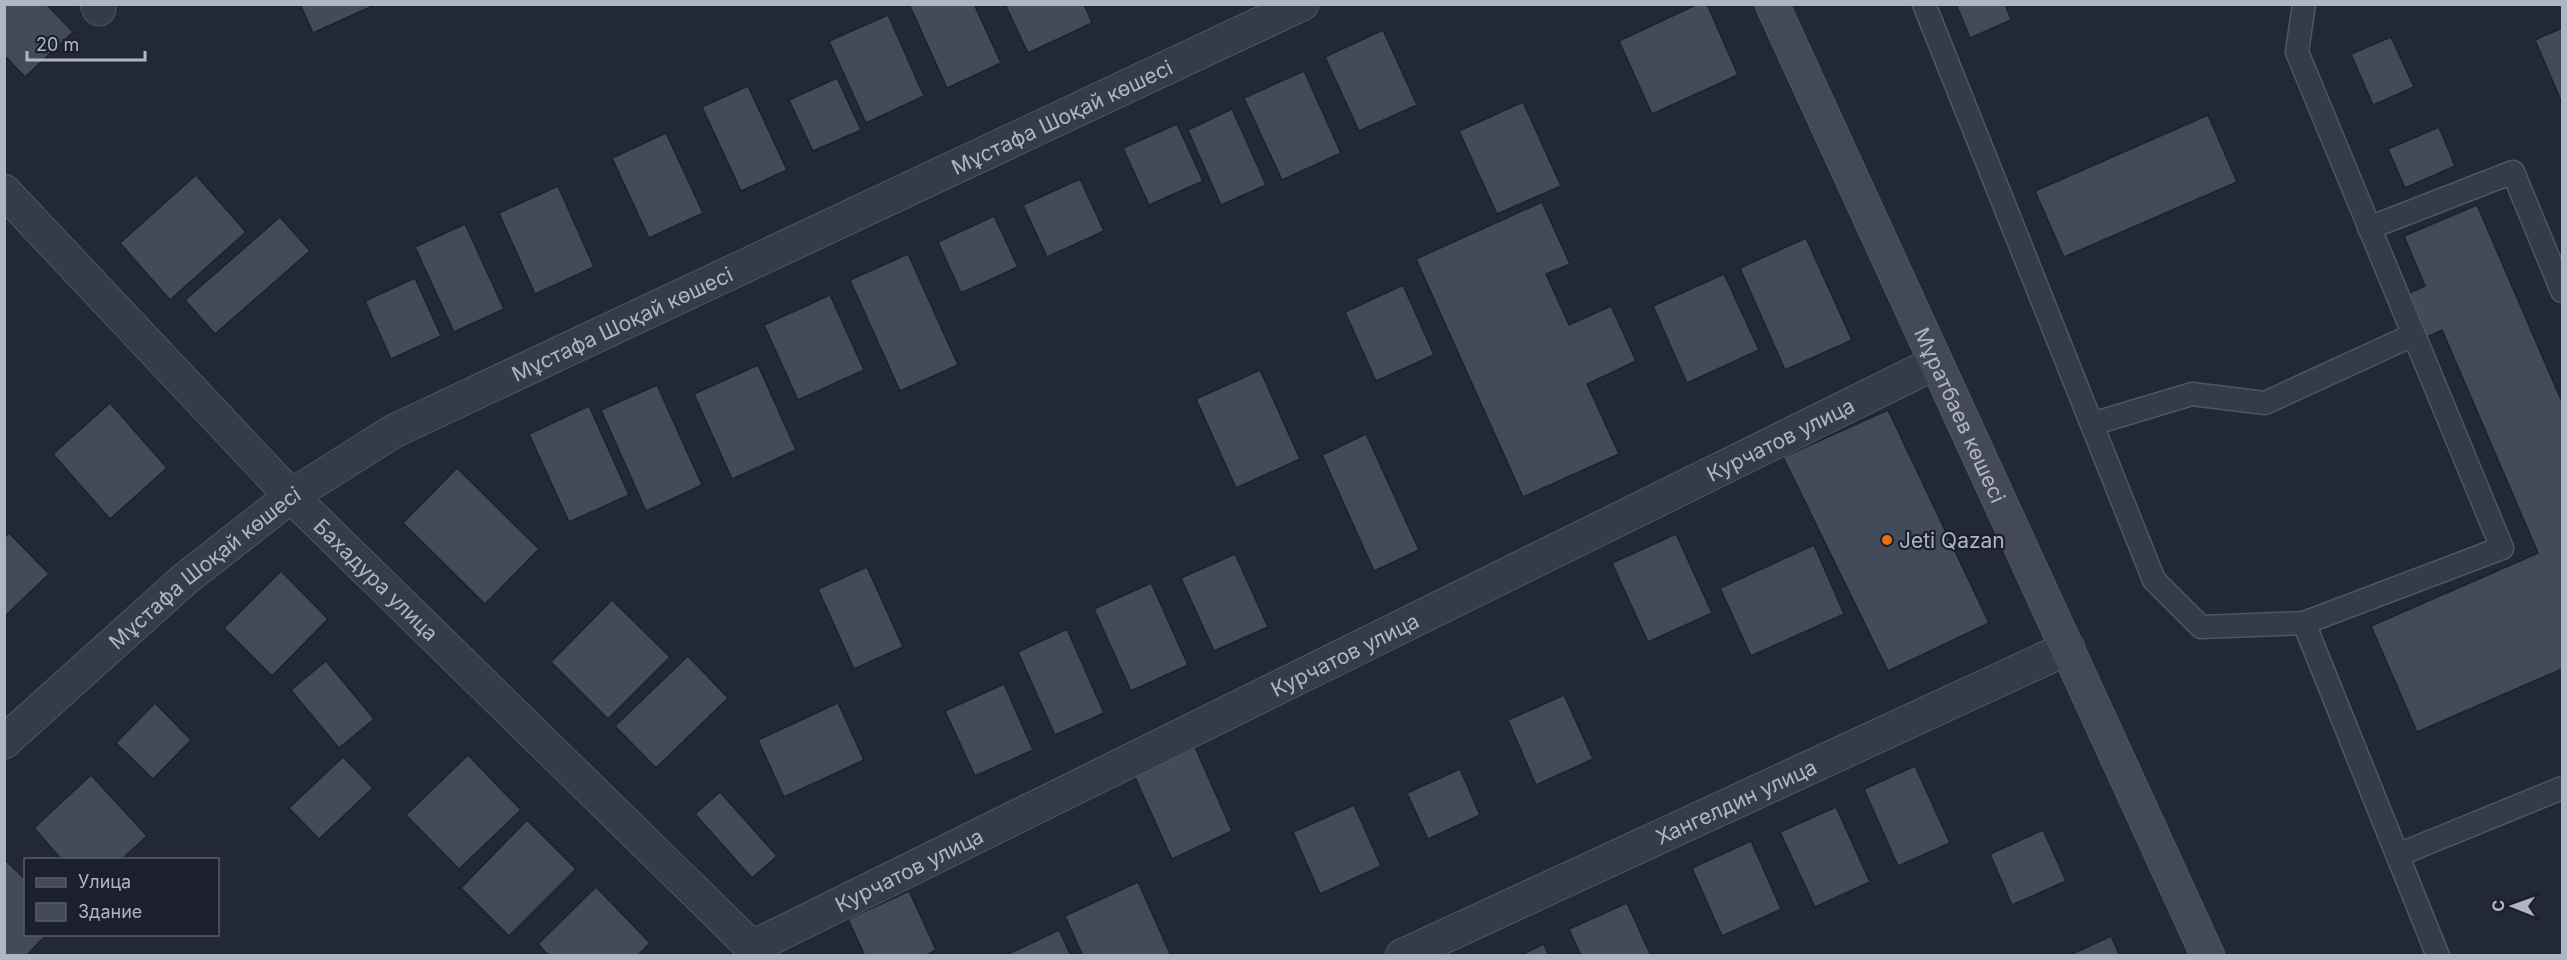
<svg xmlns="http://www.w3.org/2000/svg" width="2567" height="960" font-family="Inter,sans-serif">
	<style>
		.building { fill: #434b5b; stroke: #1d222e; stroke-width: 1.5 }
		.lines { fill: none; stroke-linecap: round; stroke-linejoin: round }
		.lane-casing { stroke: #505562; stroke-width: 25 }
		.street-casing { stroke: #505562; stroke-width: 35 }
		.secondary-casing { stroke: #505562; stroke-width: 35 }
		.lane { stroke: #353b47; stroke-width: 22 }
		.street { stroke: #353b47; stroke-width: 33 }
		.secondary { stroke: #44495a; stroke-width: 33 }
		.food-dot { fill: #e8710a; stroke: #1b202c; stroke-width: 2 }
		.labels { text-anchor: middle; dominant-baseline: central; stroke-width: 4.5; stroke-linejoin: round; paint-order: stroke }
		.street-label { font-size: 21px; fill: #b0b5c4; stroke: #1b202c }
		.poi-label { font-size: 21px; fill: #b0b5c4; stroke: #1b202c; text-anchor: start }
	</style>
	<rect width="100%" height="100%" fill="#222837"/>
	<g class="building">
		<path d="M4 4H46L73 32 25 77 4 55Z"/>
		<path d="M300 4H377L313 33Z"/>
		<path d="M909 4H974L1001 63 947 88Z"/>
		<path d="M1005 4H1084L1092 23 1028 53Z"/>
		<path d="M1698 4H1707L1738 75 1652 114 1619 41Z"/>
		<path d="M1956 4H2005L2011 20 1970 38Z"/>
		<path d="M888 15 924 96 866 123 829 41Z"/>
		<path d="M2562 28V103L2535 40Z"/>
		<path d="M1383 30 1417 105 1359 131 1325 57Z"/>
		<path d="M2391 37 2414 87 2373 105 2351 54Z"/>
		<path d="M1304 71 1341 153 1282 180 1244 98Z"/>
		<path d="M837 78 861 130 813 151 789 100Z"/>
		<path d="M748 86 787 170 741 191 702 107Z"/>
		<path d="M1523 102 1561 186 1497 214 1459 131Z"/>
		<path d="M1232 109 1266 185 1221 205 1188 130Z"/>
		<path d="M2208 115 2237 182 2064 257 2035 191Z"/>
		<path d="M1177 124 1203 181 1149 205 1123 148Z"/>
		<path d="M2439 127 2455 166 2405 188 2388 149Z"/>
		<path d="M666 133 703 213 649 238 612 158Z"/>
		<path d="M196 175 246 232 170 300 120 243Z"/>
		<path d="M1080 179 1104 231 1047 257 1023 205Z"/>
		<path d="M558 186 594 267 535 294 499 213Z"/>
		<path d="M1542 202 1570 264 1546 274 1569 325 1611 306 1636 361 1587 384 1619 454 1523 497 1416 259Z"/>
		<path d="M2477 205 2562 402V669L2417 732 2371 626 2538 553 2442 330 2427 337 2409 293 2425 286 2404 236Z"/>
		<path d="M994 216 1018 267 961 293 938 242Z"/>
		<path d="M280 217 310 251 215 334 185 300Z"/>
		<path d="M465 224 504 309 454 332 415 247Z"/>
		<path d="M1806 238 1852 340 1785 370 1740 268Z"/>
		<path d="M908 254 958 365 900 391 850 280Z"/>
		<path d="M1724 274 1759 350 1687 383 1653 306Z"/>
		<path d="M415 278 441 336 391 359 365 301Z"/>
		<path d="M1403 285 1434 355 1376 381 1345 312Z"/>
		<path d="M830 295 864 370 798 400 764 325Z"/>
		<path d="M758 365 796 450 732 479 694 394Z"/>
		<path d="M1260 370 1300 459 1236 488 1196 399Z"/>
		<path d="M657 385 702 485 646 511 601 410Z"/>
		<path d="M110 403 167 468 110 519 53 454Z"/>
		<path d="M589 406 629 495 569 522 529 434Z"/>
		<path d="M1888 410 1989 623 1888 671 1783 457Z"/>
		<path d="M1366 434 1419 550 1374 571 1322 455Z"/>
		<path d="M457 468 539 549 485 604 403 523Z"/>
		<path d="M9 533 49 574 4 617V537Z"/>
		<path d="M1676 534 1712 613 1648 642 1612 563Z"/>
		<path d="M1814 545 1844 614 1751 656 1720 588Z"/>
		<path d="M1235 554 1268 627 1214 651 1181 578Z"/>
		<path d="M867 567 903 647 854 669 818 589Z"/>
		<path d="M281 571 328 619 272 676 224 628Z"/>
		<path d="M1151 583 1188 665 1131 691 1094 609Z"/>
		<path d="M612 600 670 657 608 719 551 662Z"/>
		<path d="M1067 629 1104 713 1055 735 1018 652Z"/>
		<path d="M688 656 728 698 656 768 615 726Z"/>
		<path d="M326 661 374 719 339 748 291 690Z"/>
		<path d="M1004 684 1033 750 975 776 945 711Z"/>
		<path d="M1564 695 1593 759 1536 785 1508 720Z"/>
		<path d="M155 703 191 740 153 779 116 743Z"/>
		<path d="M838 703 864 760 784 797 758 740Z"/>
		<path d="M1195 747 1232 831 1172 859 1134 775Z"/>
		<path d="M468 755 521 810 459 869 406 815Z"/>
		<path d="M343 757 373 788 319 839 289 808Z"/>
		<path d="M1915 766 1950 843 1898 866 1864 789Z"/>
		<path d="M1460 769 1480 815 1428 839 1407 793Z"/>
		<path d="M91 775 147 836 121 860H62L34 828Z"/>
		<path d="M720 792 777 856 752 878 695 814Z"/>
		<path d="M1354 805 1381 866 1320 894 1293 832Z"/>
		<path d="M1836 807 1870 882 1815 907 1780 832Z"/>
		<path d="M527 820 576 869 509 936 461 888Z"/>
		<path d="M2043 830 2066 881 2012 905 1990 854Z"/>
		<path d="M1751 841 1781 909 1722 936 1692 868Z"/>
		<path d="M4 859 26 880V934H47L26 956H4Z"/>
		<path d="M1138 882 1171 956H1083L1065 916Z"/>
		<path d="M596 887 650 943 637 956H549L538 944Z"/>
		<path d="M909 891 936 950 925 956H865L848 919Z"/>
		<path d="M1627 903 1651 956H1581L1569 929Z"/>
		<path d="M1059 930 1071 956H1004Z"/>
		<path d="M2111 936 2120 956H2068Z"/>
		<path d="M1544 944 1549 956H1519Z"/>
	</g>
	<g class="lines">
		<defs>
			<g id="lane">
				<path d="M1924 4 2154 580 2201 627 2304 623 2502 548 2297 52 2304 4"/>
				<path d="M2369 228 2513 172 2562 291"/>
				<path d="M2092 424 2192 394 2265 403 2413 335"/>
				<path d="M2304 623 2438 956"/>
				<path d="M2398 855 2562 788"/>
			</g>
			<g id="street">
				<path d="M97 4 99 9"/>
				<path id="s1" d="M4 191 291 496 761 956"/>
				<path id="s2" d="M4 742 185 579 291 496 394 431 1302 4"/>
				<path id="s3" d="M753 947 1935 363"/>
				<path id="s4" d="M1402 956 2068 648"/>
			</g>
			<g id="secondary">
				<path id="s5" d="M1772 4 2208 956"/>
			</g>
		</defs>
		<use href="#lane" class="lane-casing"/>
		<use href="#street" class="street-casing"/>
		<use href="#secondary" class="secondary-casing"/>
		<use href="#lane" class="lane"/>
		<use href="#street" class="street"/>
		<use href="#secondary" class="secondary"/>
	</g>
	<circle class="food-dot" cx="1887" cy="540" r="6"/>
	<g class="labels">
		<g class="street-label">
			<text stroke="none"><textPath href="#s2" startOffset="1238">Мұстафа Шоқай көшесі</textPath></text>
			<text stroke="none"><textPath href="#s2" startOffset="752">Мұстафа Шоқай көшесі</textPath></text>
			<text stroke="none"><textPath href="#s5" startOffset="452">Мұратбаев көшесі</textPath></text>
			<text stroke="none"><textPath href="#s3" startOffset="1146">Курчатов улица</textPath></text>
			<text stroke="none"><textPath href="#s2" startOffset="266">Мұстафа Шоқай көшесі</textPath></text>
			<text stroke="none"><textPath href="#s1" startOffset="538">Бахадура улица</textPath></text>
			<text stroke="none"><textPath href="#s3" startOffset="660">Курчатов улица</textPath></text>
			<text stroke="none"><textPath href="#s4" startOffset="368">Хангелдин улица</textPath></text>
			<text stroke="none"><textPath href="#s3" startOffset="174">Курчатов улица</textPath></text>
		</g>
		<g class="poi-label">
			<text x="1899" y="540">Jeti Qazan</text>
		</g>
	</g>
	<rect width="2567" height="960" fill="none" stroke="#b0b5c4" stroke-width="12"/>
	<rect x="24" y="858" width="195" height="78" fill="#1b202c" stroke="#575c69" stroke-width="1.5"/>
	<rect x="36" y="878" width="30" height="9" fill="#44495a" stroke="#575c69" stroke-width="1.5"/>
	<text x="78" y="888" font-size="18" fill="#b0b5c4">Улица</text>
	<rect x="36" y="903" width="30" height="18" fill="#434b5b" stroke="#575c69" stroke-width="1.5"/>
	<text x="78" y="918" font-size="18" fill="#b0b5c4">Здание</text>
	<g transform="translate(2513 906) rotate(271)" stroke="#1b202c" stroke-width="4.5" paint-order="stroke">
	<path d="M0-4.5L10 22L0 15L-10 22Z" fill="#b0b5c4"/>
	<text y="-9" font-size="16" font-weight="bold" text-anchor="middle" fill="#b0b5c4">С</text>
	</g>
	<path d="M27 51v9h118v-9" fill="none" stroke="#b0b5c4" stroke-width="3"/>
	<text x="36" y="51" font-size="18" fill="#b0b5c4" stroke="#1b202c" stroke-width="4.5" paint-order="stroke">20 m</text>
</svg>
